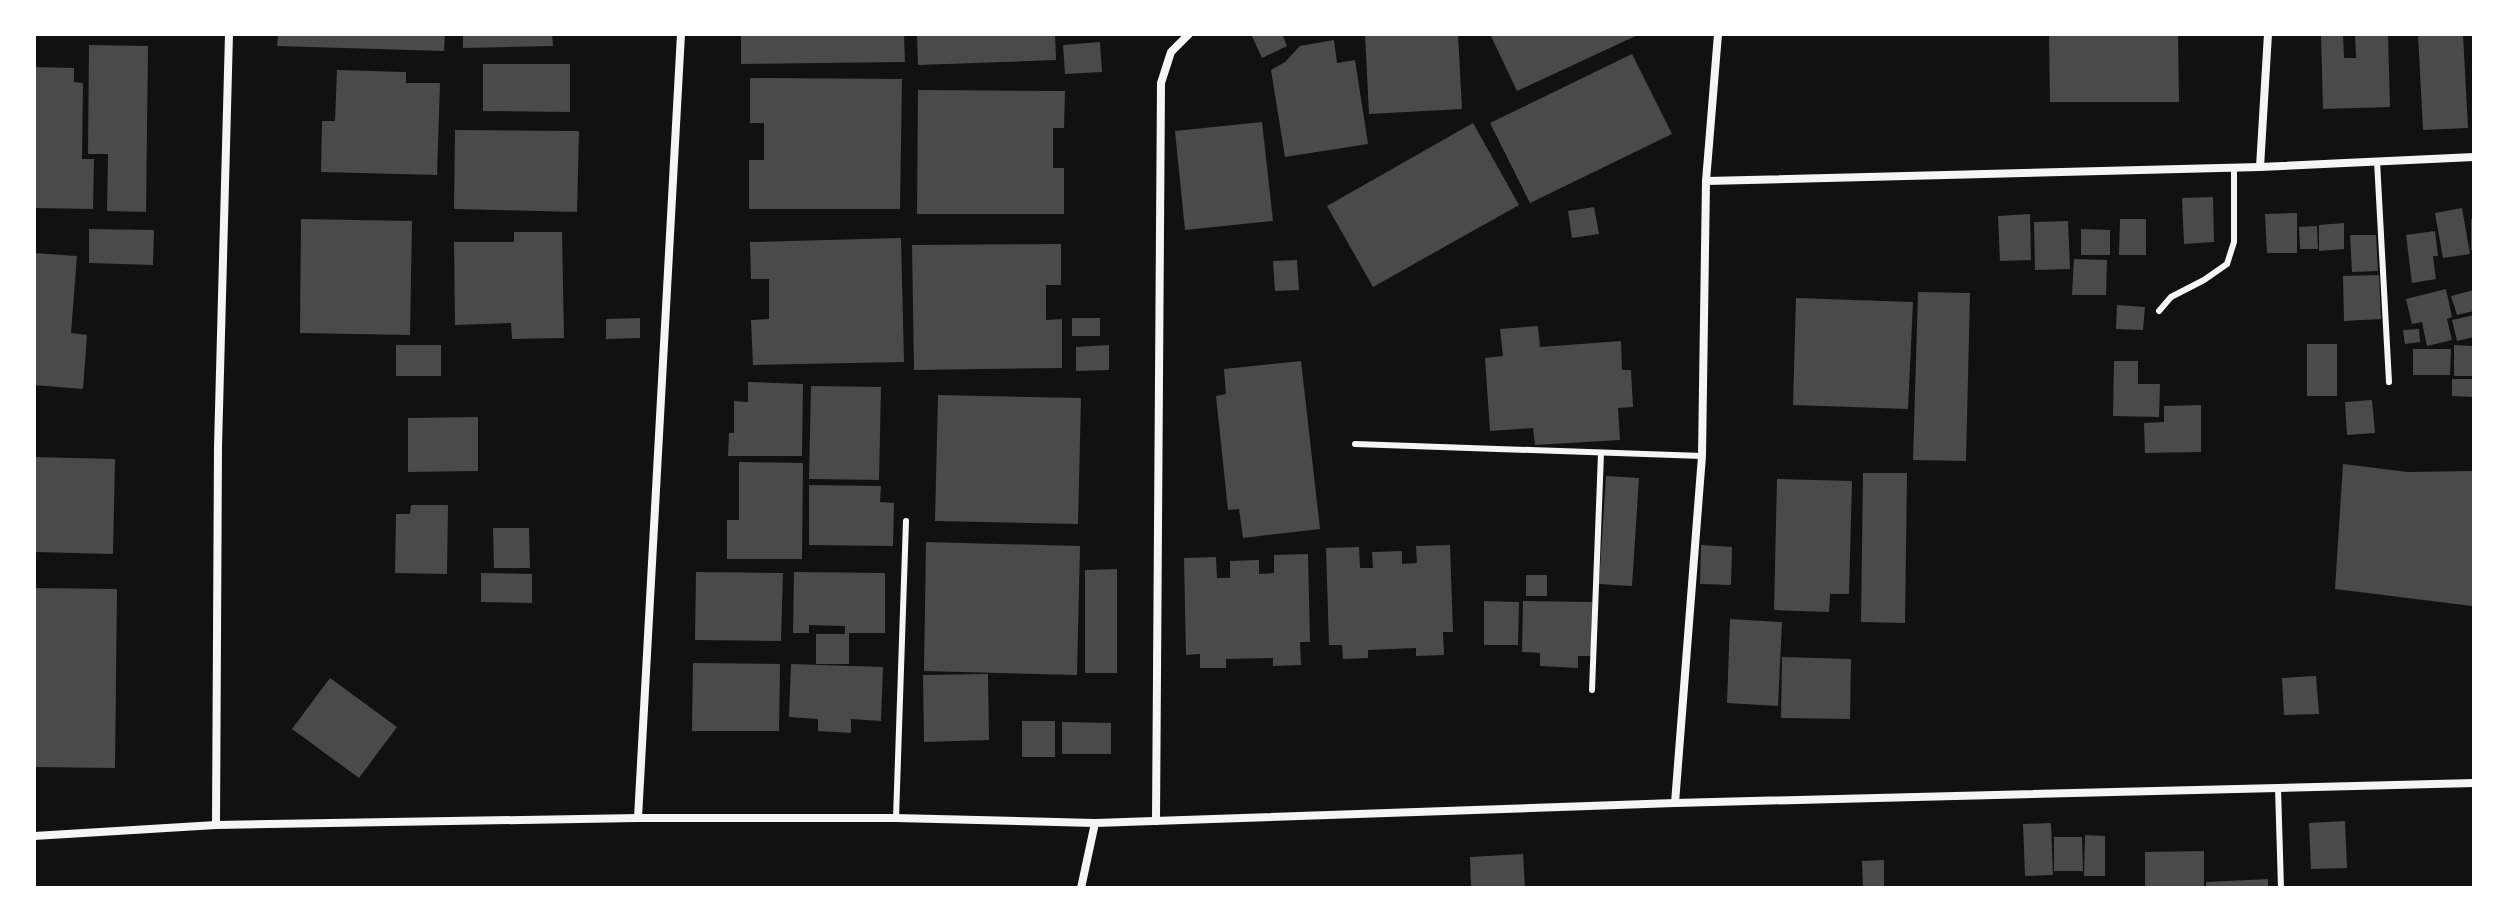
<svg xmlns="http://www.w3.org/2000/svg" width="2508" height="922" font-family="Raleway,sans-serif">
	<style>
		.building { fill: #4a4a4a }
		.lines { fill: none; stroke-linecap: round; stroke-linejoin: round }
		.service { stroke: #f5f5f5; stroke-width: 6 }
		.minor { stroke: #f5f5f5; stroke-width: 8 }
	</style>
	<rect width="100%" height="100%" fill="#111"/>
	<g class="building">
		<path d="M278 34H445L444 51 277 46Z"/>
		<path d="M463 34H552L553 46 463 48Z"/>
		<path d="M741 34H904L905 62 741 64Z"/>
		<path d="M917 34H1055L1056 60 918 65Z"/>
		<path d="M1251 34H1282L1287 46 1262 58Z"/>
		<path d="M1365 34H1458L1462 109 1369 114Z"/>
		<path d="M1490 34H1640L1517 91Z"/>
		<path d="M2049 34H2178L2179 102H2050Z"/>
		<path d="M2321 34H2343L2344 58H2356L2355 34H2388L2390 107 2323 109Z"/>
		<path d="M2418 34H2463L2468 128 2423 130Z"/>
		<path d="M1334 40 1337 63 1355 60 1368 144 1285 157 1271 70 1285 62 1300 46Z"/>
		<path d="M1100 42 1102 72 1065 74 1063 45Z"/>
		<path d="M89 45 148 46 146 212 107 211 108 154H88Z"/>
		<path d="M1632 54 1672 134 1530 203 1490 123Z"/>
		<path d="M483 64H570V112L483 111Z"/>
		<path d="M34 67 74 68V82L83 83 82 159H94L93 209 34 208Z"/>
		<path d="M337 70 406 72V83H440L437 175 321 172 322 121H335Z"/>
		<path d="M750 78 902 79 900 209H749V160H764V123H750Z"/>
		<path d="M918 90 1065 91 1064 128H1053V168H1064V214H917Z"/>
		<path d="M1262 122 1273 221 1185 230 1175 131Z"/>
		<path d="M1473 123 1519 205 1373 287 1327 206Z"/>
		<path d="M455 130 579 131 577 212 454 209Z"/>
		<path d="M2213 197 2214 242 2184 244 2182 198Z"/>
		<path d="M1594 207 1599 234 1572 238 1568 211Z"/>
		<path d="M2462 208 2470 254 2443 258 2435 213Z"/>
		<path d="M2297 213V253H2267L2265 214Z"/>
		<path d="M2030 214 2031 260 2000 261 1998 216Z"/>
		<path d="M301 219 412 221 410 335 300 333Z"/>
		<path d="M2120 219H2146V255H2119Z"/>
		<rect x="2471" y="219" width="3" height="31"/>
		<path d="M2068 221 2070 269 2035 270 2034 222Z"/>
		<path d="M2344 223V249L2319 251V225Z"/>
		<path d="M2317 226 2318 249H2300L2299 227Z"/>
		<path d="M89 229 154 230 153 265 89 263Z"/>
		<path d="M2081 229 2110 230V255H2081Z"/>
		<path d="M2435 231 2438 256H2433L2436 279 2412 283 2406 235Z"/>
		<path d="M514 232H562L564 338 512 339 511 323 455 325 454 242H514Z"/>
		<path d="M2350 235H2376L2378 271 2352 272Z"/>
		<path d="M901 238 904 362 753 365 751 320 769 319V279H751L750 242Z"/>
		<path d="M1061 244V285H1046V320L1062 319V368L914 370 912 245Z"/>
		<path d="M34 253 77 256 71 333 87 335 83 389 34 385Z"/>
		<path d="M2074 259 2107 260 2106 295H2072Z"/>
		<path d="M1297 260 1299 290 1275 291 1273 261Z"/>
		<path d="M2379 275 2381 319 2344 321 2343 276Z"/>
		<path d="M2446 289 2452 317 2447 319 2452 340 2427 346 2422 322 2412 324 2406 299Z"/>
		<path d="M2474 290V311L2457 315 2451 296Z"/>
		<path d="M1918 292 1970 293 1966 461 1913 460Z"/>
		<path d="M1796 298 1913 302 1908 409 1793 405Z"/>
		<path d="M2117 305 2145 307 2143 330 2116 329Z"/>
		<path d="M2474 315V337L2457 341 2452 320Z"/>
		<path d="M640 318V338L606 339V319Z"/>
		<rect x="1072" y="318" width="28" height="18"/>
		<path d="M1538 326 1540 347 1621 341 1622 370H1631L1633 407 1618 408 1620 440 1535 445 1533 428 1490 431 1485 358 1503 356 1500 329Z"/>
		<path d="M2419 329 2420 342 2405 344 2403 330Z"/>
		<rect x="2307" y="344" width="30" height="52"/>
		<rect x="396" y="345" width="45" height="31"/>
		<path d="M1109 345V370L1076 371V347Z"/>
		<path d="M2454 345 2474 346V376H2454Z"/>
		<path d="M2413 349H2451L2450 375H2413Z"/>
		<path d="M1301 361 1320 529 1243 538 1239 509 1228 510 1216 396 1226 394 1224 369Z"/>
		<path d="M2114 361H2138V384H2160L2159 417 2113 416Z"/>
		<path d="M2452 379H2474V397L2452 396Z"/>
		<path d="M748 382 803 384 802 456H728L729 433H734V401L748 402Z"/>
		<path d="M811 386 881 387 879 480 809 479Z"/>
		<path d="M938 395 1081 398 1078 524 935 521Z"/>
		<path d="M2372 400 2375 433 2347 435 2345 402Z"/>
		<path d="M2201 405V452L2145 453 2144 423 2164 422V406Z"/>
		<path d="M478 417V471L408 472V418Z"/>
		<path d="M34 457 115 459 113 554 34 552Z"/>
		<path d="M739 462 803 463 802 559H727V520H739Z"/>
		<path d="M2343 464 2408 472 2474 471 2472 606 2335 589Z"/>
		<path d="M1863 473H1907L1905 623 1861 622Z"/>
		<path d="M1606 476 1639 478 1632 586 1599 584Z"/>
		<path d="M1777 479 1852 481 1849 594H1830L1829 612 1774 610Z"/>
		<path d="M809 485 881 486 880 502 894 503 893 546 809 545Z"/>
		<path d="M411 505H448L447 574 395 573 396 514H410Z"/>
		<path d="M493 528H529L530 568H494Z"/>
		<path d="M926 542 1080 546 1077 675 924 671Z"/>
		<path d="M1450 545 1453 632H1443L1444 655 1416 656V648L1368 650V658L1343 659 1342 645H1329L1326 548 1359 547 1360 568H1373L1372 552 1402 551V564L1417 563 1416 546Z"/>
		<path d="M1701 545 1732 547 1731 585 1700 584Z"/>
		<path d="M1308 554 1310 642H1300L1301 665 1273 666V658L1226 659V668H1200V654L1186 655 1184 558 1216 557 1217 578H1230V561L1259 560V574L1274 573V555Z"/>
		<path d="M1117 569V673H1085V570Z"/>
		<path d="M696 572 783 573 781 641 695 640Z"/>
		<path d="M794 572 885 573V633H849V664H816V634H845V626L809 625V633H793Z"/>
		<path d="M481 573 532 574V603L481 602Z"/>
		<rect x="1526" y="575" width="21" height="21"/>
		<path d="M34 588 117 589 115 768 34 767Z"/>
		<path d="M1484 601 1519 602 1518 645H1484Z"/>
		<path d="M1523 601 1592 602 1591 656H1578V668L1540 666V653L1522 652Z"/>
		<path d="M1730 619 1782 622 1778 706 1727 703Z"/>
		<path d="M1782 657 1851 659 1850 719 1781 718Z"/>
		<path d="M693 663 780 664 779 731H692Z"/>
		<path d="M791 664 883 667 881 721 851 719V733L818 731V719L789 717Z"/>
		<path d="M988 674 989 740 924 742 923 675Z"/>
		<path d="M2316 676 2319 714 2284 715 2282 678Z"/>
		<path d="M330 678 397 727 359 778 292 729Z"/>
		<rect x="1022" y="721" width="33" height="36"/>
		<path d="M1062 722 1111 723V754H1062Z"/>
		<path d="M2345 821 2347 868 2311 869 2309 823Z"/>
		<path d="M2051 823 2053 875 2025 876 2023 824Z"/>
		<path d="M2085 835 2105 836V876H2084Z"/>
		<path d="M2054 837H2082L2083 871H2054Z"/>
		<path d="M2204 851V888H2145V852Z"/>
		<path d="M1523 854 1525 888H1471L1470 857Z"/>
		<path d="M1884 860V888H1863L1862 861Z"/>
		<path d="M2268 879V888H2206V882Z"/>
	</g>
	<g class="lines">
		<g class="service">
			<path d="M2377 161 2389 382"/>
			<path d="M2159 311 2171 297 2204 280 2227 264 2234 242V167"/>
			<path d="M1355 444 1702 456"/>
			<path d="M1592 690 1601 453"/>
			<path d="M2278 788 2281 888"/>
			<path d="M896 818 906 521"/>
		</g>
		<g class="minor">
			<path d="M2260 167 2268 34"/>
			<path d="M1706 181 2260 167 2474 157"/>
			<path d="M1675 803 1702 456 1706 181 1718 34"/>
			<path d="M638 818 681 34"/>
			<path d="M1156 821 1161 83 1171 52 1189 34"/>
			<path d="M216 825 218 447 229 34"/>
			<path d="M34 836 216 825 638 818H896L1095 823 1675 803 2474 783"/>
			<path d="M1081 888 1095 823"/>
		</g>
	</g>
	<rect width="2508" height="922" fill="none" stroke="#ffffff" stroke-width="72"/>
</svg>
